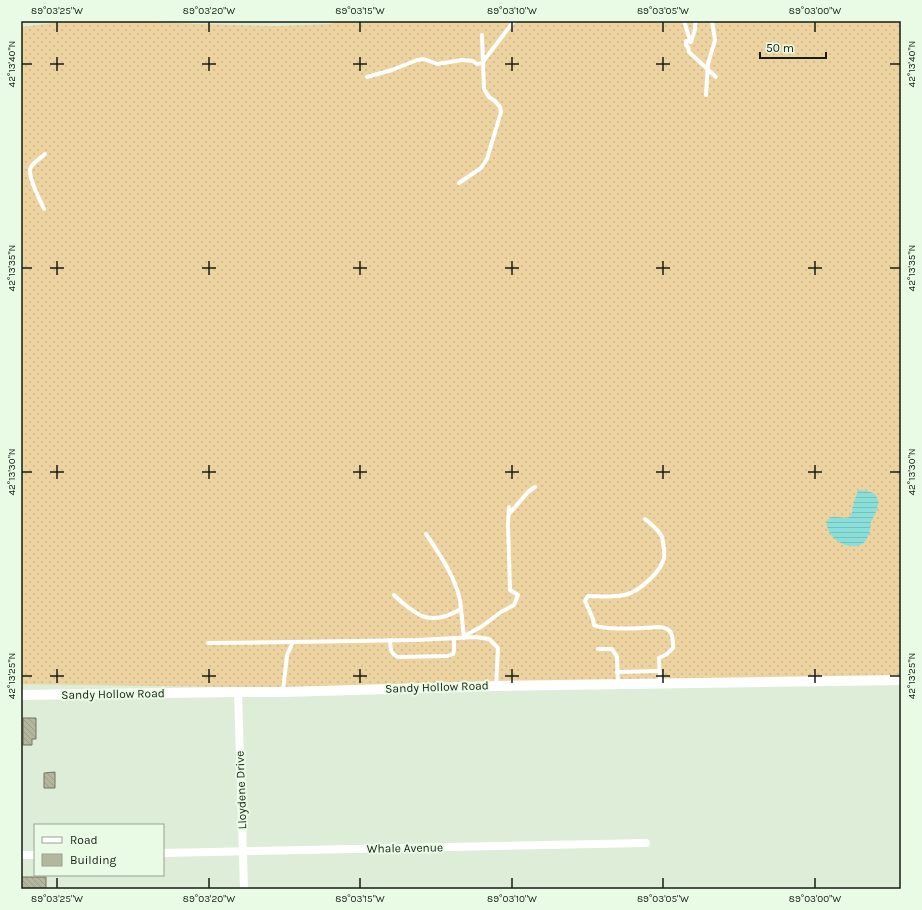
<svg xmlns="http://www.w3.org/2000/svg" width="922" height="910" font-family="Karla,sans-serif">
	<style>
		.grass { fill: url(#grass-dots) }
		.water { fill: url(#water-rules) }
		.building { fill: url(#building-back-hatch); stroke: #73755f }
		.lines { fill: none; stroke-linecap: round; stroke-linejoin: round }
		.service { stroke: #fff; stroke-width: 4 }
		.minor { stroke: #fff; stroke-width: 8 }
		.tertiary { stroke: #fff; stroke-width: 10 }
		.ticks { fill: none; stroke: #171d15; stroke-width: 1.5 }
		.labels { text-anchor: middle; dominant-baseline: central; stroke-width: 4; stroke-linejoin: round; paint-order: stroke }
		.street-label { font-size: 12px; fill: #171d15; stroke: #eafbe5 }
		.neatline { fill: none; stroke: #171d15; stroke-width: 1.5 }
		.ticks-label { font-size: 10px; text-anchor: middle; fill: #171d15 }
	</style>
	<defs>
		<pattern id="grass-dots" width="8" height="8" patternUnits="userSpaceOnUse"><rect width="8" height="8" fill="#ecd39f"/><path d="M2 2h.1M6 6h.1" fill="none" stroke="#cab588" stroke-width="1.8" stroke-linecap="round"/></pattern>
		<pattern id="water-rules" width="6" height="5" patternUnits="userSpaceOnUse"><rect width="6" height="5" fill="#8adfdb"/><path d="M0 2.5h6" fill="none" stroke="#76bfbb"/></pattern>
		<pattern id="building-back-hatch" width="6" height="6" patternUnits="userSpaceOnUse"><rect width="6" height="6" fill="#b4b79e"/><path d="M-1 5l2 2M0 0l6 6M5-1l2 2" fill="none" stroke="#9a9d87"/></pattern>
	</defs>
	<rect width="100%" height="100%" fill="#ddedd8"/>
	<path class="grass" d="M69 21H129L198 24 278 26 329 24 342 21H901V676L283 688 21 684V27Z"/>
	<path class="water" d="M860 490C865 491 873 491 876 496 882 504 874 515 871 522 870 528 870 535 866 540 859 551 842 546 834 538 830 534 826 528 827 522 830 512 843 520 849 517 850 516 851 516 851 515 853 512 852 508 853 506 854 501 856 496 858 491Z"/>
	<g class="building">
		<path d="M23 718H36V739H32V745H23Z"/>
		<path d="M55 772V788H44V773Z"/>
		<rect x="21" y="877" width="25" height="12"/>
	</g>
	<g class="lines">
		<g class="service">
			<path d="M684 21 690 40"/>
			<path d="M695 21C697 29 693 34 691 42L686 41V45L688 47 689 52 716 77"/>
			<path d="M367 77 392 70 417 60 424 59 437 64 462 60 473 61 477 64 483 63 485 59 514 21"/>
			<path d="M706 95 708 64 715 40 712 21"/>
			<path d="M459 183 481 168 487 159 501 112 500 107 495 101 489 97 484 89 482 35"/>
			<path d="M44 209C41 202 26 174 31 167 34 162 41 158 45 154"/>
			<path d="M509 514 528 492 535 487"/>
			<path d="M645 519C651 524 659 530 662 537 663 541 665 554 664 558 661 572 640 590 628 594 617 598 600 596 588 596L585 601 593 619 594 625C605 631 644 628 659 627 673 628 673 636 673 648L667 654 659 658 660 683"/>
			<path d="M394 595C401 602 415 614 425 617 437 620 451 615 461 609 460 583 440 555 426 534"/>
			<path d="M461 609 464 638"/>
			<path d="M464 636 481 627 501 612 514 605 518 595 510 590 508 524 509 507"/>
			<path d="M390 640C391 648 389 653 398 657L448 656 453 654 454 651V638"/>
			<path d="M208 643 293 642"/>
			<path d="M598 649H612L617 657 618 684"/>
			<path d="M617 672 659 671"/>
			<path d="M283 691 287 655 293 642 417 640 476 637 489 639 498 648 496 686"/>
		</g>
		<g class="minor">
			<path d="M238 692 244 889"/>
			<path d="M163 853 646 843"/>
			<path d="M21 855H35"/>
		</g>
		<path class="tertiary" d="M21 695 238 692H283L496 686 901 680"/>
	</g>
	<path class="ticks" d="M57 22V32M209 22V32M360 22V32M512 22V32M663 22V32M815 22V32M57 57V71M209 57V71M360 57V71M512 57V71M663 57V71M22 64H32M50 64H64M202 64H216M353 64H367M505 64H519M656 64H670M890 64H900M57 261V275M209 261V275M360 261V275M512 261V275M663 261V275M815 261V275M22 268H32M50 268H64M202 268H216M353 268H367M505 268H519M656 268H670M808 268H822M890 268H900M57 465V479M209 465V479M360 465V479M512 465V479M663 465V479M815 465V479M22 472H32M50 472H64M202 472H216M353 472H367M505 472H519M656 472H670M808 472H822M890 472H900M57 669V683M209 669V683M360 669V683M512 669V683M663 669V683M815 669V683M22 676H32M50 676H64M202 676H216M353 676H367M505 676H519M656 676H670M808 676H822M890 676H900M57 878V888M209 878V888M360 878V888M512 878V888M663 878V888M815 878V888"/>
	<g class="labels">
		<g class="street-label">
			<text transform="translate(437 687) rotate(-2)">Sandy Hollow Road</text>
			<text transform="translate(113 694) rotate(-1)">Sandy Hollow Road</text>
			<text transform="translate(241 790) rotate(-92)">Lloydene Drive</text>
			<text transform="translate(405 848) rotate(-1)">Whale Avenue</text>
		</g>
	</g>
	<rect width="922" height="910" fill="none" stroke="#eafbe5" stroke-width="44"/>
	<rect x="34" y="824" width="130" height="52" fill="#eafbe5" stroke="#96a292"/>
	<rect x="42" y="837" width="20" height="6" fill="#ffffff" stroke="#96a292"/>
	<text x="70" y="844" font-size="12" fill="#171d15">Road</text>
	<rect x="42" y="854" width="20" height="12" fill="#b4b79e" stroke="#96a292"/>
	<text x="70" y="864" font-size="12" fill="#171d15">Building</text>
	<path d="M760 52v6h66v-6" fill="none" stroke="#171d15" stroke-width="2"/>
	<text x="766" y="52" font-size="12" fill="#171d15" stroke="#eafbe5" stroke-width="3" paint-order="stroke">50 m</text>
	<rect x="22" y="22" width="878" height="866" class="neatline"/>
	<g class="ticks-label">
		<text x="57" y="14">89°03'25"W</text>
		<text x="209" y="14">89°03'20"W</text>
		<text x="360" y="14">89°03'15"W</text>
		<text x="512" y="14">89°03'10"W</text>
		<text x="663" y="14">89°03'05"W</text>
		<text x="815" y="14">89°03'00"W</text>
		<text transform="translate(11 64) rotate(-90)" y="4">42°13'40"N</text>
		<text transform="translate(911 64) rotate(-90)" y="4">42°13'40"N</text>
		<text transform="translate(11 268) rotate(-90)" y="4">42°13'35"N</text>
		<text transform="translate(911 268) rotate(-90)" y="4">42°13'35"N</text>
		<text transform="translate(11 472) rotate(-90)" y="4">42°13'30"N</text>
		<text transform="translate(911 472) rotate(-90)" y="4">42°13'30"N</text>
		<text transform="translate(11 676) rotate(-90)" y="4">42°13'25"N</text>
		<text transform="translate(911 676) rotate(-90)" y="4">42°13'25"N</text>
		<text x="57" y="902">89°03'25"W</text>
		<text x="209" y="902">89°03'20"W</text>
		<text x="360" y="902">89°03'15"W</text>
		<text x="512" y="902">89°03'10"W</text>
		<text x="663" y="902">89°03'05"W</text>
		<text x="815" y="902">89°03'00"W</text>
	</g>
</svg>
